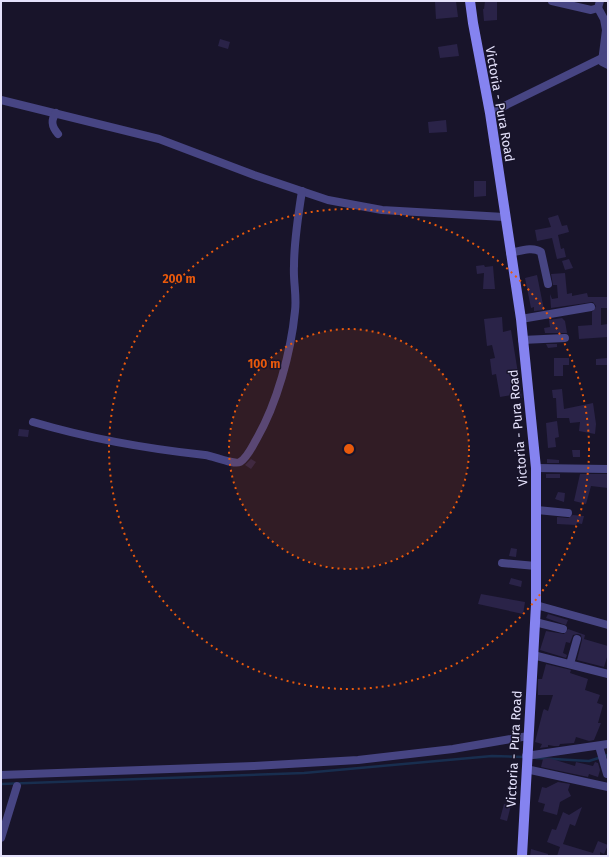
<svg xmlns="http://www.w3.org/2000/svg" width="609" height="857" font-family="'Fira Sans',sans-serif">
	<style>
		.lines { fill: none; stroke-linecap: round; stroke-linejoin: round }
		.stream { stroke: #182e4f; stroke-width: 2.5 }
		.building { fill: #2a2348 }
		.street { stroke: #474583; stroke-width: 8 }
		.secondary { stroke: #8583f0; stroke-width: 10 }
		.ring { fill: none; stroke: #e8590c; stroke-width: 2; stroke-dasharray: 2 4 }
		.labels { text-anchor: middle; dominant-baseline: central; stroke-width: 3; stroke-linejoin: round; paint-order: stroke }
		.street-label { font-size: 13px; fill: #e4e1fb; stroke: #18142a }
		.centre { fill: #e8590c; stroke: #18142a; stroke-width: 2 }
		.ring-label { font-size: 12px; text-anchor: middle; font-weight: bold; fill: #e8590c; stroke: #18142a; stroke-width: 3; stroke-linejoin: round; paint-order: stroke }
	</style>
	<rect width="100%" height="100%" fill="#18142a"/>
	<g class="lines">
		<g class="stream">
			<path d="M536 758 589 761 608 755"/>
			<path d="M1 784 304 773 492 756 525 757"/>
		</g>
	</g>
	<g class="building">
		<path d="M456 1 458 17 436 19 435 2Z"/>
		<path d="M485 1H497V20L484 21 483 9H484Z"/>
		<path d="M220 39 230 42 228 49 218 46Z"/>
		<path d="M457 44 459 56 440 58 438 47Z"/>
		<path d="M446 120 447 132 429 133 428 122Z"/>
		<path d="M474 181H486V196L474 197Z"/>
		<path d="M558 215 562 226 567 225 569 232 558 235 561 249 564 248 566 257 557 259 552 238 537 241 535 230 551 227 548 218Z"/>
		<path d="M569 259 573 268 565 270 562 261Z"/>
		<path d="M484 265 485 267 493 266 495 289H483L484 273 477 274 476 266Z"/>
		<path d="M565 273 567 294 572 293V296L587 293 588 297H608V308H601V325L608 324V337L579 339 578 326 592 325V312L596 306 593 302 551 308 550 294 552 299 558 298 557 285H553L551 274Z"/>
		<path d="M537 275 544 310 534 311V307L531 308 525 278Z"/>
		<path d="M502 317 503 332 511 330 522 398 513 400 512 395 500 397 496 374 492 375 490 359 495 358 492 345 487 346 484 319Z"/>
		<path d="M562 318 565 321 567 333H545L544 328 550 327 549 320Z"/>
		<path d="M546 344H557V347L548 348Z"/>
		<path d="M554 358H569V365H563V376H554Z"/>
		<path d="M607 358V365H596V359Z"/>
		<path d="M562 389 564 409 593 403 596 424 595 434 579 431 580 422 570 423 569 418H557L556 398H553L552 390Z"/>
		<path d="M557 421 559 437 555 438 556 447 548 448 546 423Z"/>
		<path d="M19 429 29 430 28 437 18 436Z"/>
		<path d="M572 450H580V457H573Z"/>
		<path d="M251 459 256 462 251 469 245 465Z"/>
		<path d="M547 459 559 460V463H547Z"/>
		<rect x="546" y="474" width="14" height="4"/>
		<path d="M580 474H608V488L591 486 586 504 574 501Z"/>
		<path d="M558 492 565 493 564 502 555 499Z"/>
		<path d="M573 515 584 516 582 524 577 523 576 525 557 524V517L568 518Z"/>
		<path d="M511 548 517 549 516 557 509 556Z"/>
		<path d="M511 578 522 581 521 587 509 584Z"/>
		<path d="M481 594 525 602 523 614 478 604Z"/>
		<path d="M548 614 568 620 566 625 546 618Z"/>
		<path d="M568 629 585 635 584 639 608 646V654L604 667 577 660 582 640 581 635 578 634 573 635 570 643 566 642 563 653 567 655 566 658 540 650 546 631 564 634Z"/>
		<path d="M546 664 571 670 570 673 588 679 585 690 600 695 597 703 603 705 598 723H601L594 740 589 741 576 737 574 743 560 744 559 746H554L548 745V747L540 748 542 744 535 742 543 711 544 709 548 711 553 695H538V679H542Z"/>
		<path d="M549 758 575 766 576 762 593 766 595 762 598 763 600 770 598 777 589 774 588 777 541 767 543 759Z"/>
		<path d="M558 782 570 784 568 790 571 796 560 802 557 815 543 811 545 804 538 802 542 787 546 788Z"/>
		<path d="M504 804 511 805 507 821 500 819Z"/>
		<path d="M582 807 575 826 570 824 563 844 593 853 598 841 608 845 604 854 600 852V856H557L560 847 547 842 552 829 556 830 563 812 569 815Z"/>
		<path d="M531 849 548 854V856H530Z"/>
	</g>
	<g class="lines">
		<g class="street">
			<path d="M552 1 591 10 598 8 600 1"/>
			<path d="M598 8 604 19 606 30 602 62 608 65"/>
			<path d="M1 100 159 139 254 175 328 200 382 210 504 217"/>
			<path d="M56 113C50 121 52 127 58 134"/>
			<path d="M490 113 608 55"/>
			<path d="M510 253C520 251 533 246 541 252L548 284"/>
			<path d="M521 319 591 307"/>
			<path d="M522 340 565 338"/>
			<path d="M33 422C87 438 149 449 205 455 213 456 234 465 240 462 247 458 252 447 256 440 277 404 291 352 295 311 297 296 293 281 294 266 294 241 298 216 302 191"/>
			<path d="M536 468 608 469"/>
			<path d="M537 510 568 513"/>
			<path d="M502 563 536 566"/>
			<path d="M536 605 608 625"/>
			<path d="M535 622 563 629"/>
			<path d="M533 655 608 674"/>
			<path d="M570 664 577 639"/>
			<path d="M599 746 607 774"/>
			<path d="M526 756 608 744"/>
			<path d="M526 769 608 787"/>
			<path d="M1 775 254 766 358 760 453 749 528 736"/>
			<path d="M1 838 17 786"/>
		</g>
		<path class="secondary" d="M470 1 473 23 490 113 521 319 536 468V605L522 856"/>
	</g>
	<circle cx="349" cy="449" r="120" fill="#e8590c" fill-opacity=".12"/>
	<g class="ring">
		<circle cx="349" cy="449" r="120"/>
		<circle cx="349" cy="449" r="240"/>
	</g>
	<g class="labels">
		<g class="street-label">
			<text transform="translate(500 104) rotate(80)">Victoria - Pura Road</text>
			<text transform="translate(518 428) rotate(-95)">Victoria - Pura Road</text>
			<text transform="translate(514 749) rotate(-87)">Victoria - Pura Road</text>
		</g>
	</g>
	<circle cx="349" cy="449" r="6" class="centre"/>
	<g class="ring-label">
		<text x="179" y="283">200 m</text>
		<text x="264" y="368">100 m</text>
	</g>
	<rect width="609" height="857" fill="none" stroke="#e4e1fb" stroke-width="4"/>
</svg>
